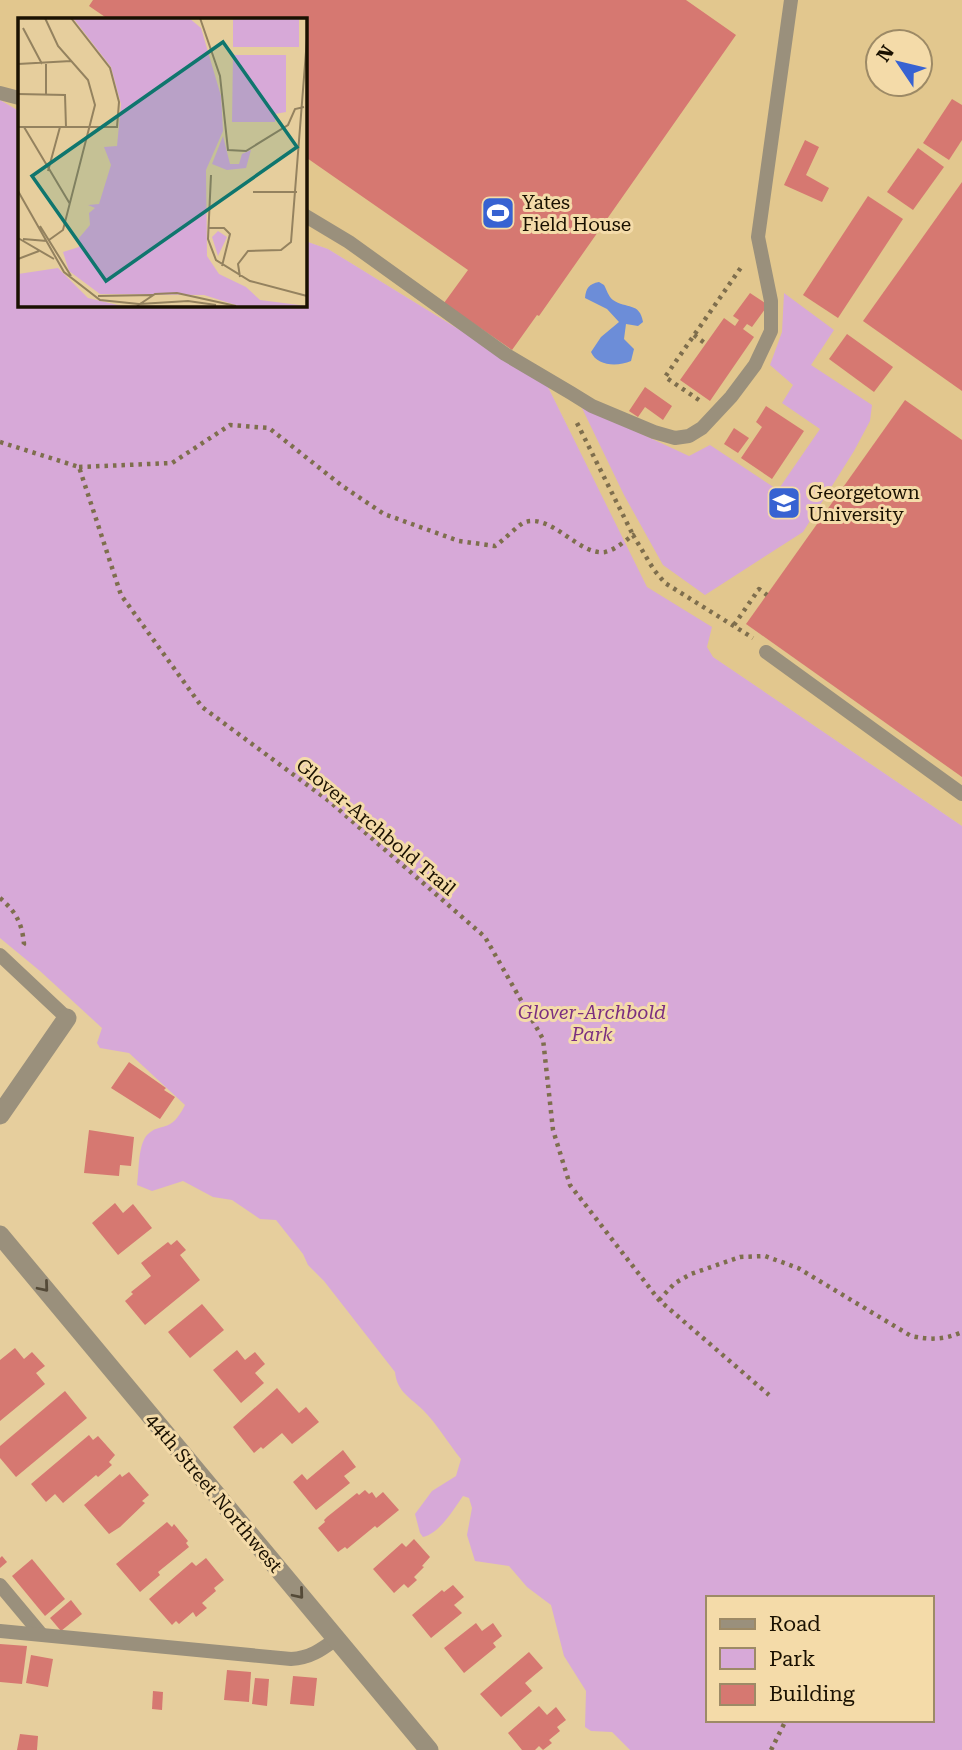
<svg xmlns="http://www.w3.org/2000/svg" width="962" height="1750" font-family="'Roboto Serif',serif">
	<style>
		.built { fill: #e2c78e; fill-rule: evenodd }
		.green { fill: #d7a9d8; fill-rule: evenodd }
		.water { fill: #6c8dd8 }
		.building { fill: #d67871 }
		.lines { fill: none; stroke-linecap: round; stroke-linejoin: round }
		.path { stroke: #7e6e4d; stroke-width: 4.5; stroke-dasharray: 3.5 5; stroke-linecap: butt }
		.service { stroke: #9a907c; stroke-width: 14 }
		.minor { stroke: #9a907c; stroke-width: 19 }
		.oneway { stroke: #544a38 }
		.labels { text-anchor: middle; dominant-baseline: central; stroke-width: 6; stroke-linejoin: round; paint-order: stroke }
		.poi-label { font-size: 19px; fill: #1a1101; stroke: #f4dba9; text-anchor: start }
		.street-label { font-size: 19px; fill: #1a1101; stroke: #f4dba9 }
		.park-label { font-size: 19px; font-style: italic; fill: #7b2f80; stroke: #f4dba9 }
		.inset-road { fill: none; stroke: #94825f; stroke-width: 2 }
		.view { fill: #0f766e; fill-opacity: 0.15; stroke: #0f766e; stroke-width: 3.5 }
		.inset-edge { fill: none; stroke: #1a1101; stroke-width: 3.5 }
	</style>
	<rect width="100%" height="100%" fill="#e6ce9d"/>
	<path class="built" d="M0 0H962V826L664 624 546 383 328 249 305 241 304 19H19V111L0 100ZM878 42H920V84H878Z"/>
	<g class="green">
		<path d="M0 100 19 111V304H304L305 241 328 249 546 383 647 587 712 627 707 647 713 657 962 826V1750H630L612 1732 591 1731 585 1727 586 1691 564 1656 551 1605 527 1587 509 1566 475 1561 467 1535 472 1508 469 1498 463 1496C453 1510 440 1533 423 1537L420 1533 415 1514 432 1491 456 1476 461 1459C448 1443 437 1424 423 1410 411 1398 397 1392 395 1372L324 1281 308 1265 303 1254 276 1220 260 1219 232 1200 213 1197 183 1181 152 1191 137 1185C139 1171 138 1145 147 1135 161 1121 170 1135 185 1105L129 1053 100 1048 97 1043 102 1028 40 971 0 938ZM708 1598H932V1720H708Z"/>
		<path d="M784 293 834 330 811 365 872 405 870 421 854 451 803 532 705 595 663 565 624 495 581 406 689 456 710 445 778 490 820 429 782 403 793 385 770 365 782 332Z"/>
	</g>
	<path class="water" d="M599 282 604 285C607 290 608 296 613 300 626 309 640 302 643 322L638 326 626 324 624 339 634 349 631 361C617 367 597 366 591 352L601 337 619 322 607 309 585 298C586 288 589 284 599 282Z"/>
	<g class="building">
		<path d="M93 0H686L736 35 539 316 537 315 512 350 444 303 468 270 304 156V19H108L89 6Z"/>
		<path d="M952 99 962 105V140L949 160 923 143Z"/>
		<path d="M805 140 819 147 806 175 829 188 822 202 784 185Z"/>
		<path d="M918 148 944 167 913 210 887 192Z"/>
		<path d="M962 182V391L863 321Z"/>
		<path d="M868 196 903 219 838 318 803 295Z"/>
		<path d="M750 293 768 305 752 327 747 324 743 329 754 337 710 401 680 380 724 318 735 326 739 320 733 316Z"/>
		<path d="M847 334 893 367 874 392 829 359Z"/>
		<path d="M645 387 672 406 663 420 645 407 638 417 629 411Z"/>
		<path d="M905 400 962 440V777L746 624Z"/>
		<path d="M766 406 804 431 772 479 741 458 762 427 756 422Z"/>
		<path d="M734 428 749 438 738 453 724 444Z"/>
		<path d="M129 1062 166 1088 164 1090 175 1097 160 1119 111 1088Z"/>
		<path d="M89 1130 134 1137 131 1166 120 1165 119 1176 84 1173Z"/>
		<path d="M115 1203 123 1213 133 1204 152 1228 118 1255 92 1223Z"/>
		<path d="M177 1240 186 1250 180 1255 200 1280 145 1325 125 1301 133 1294 131 1292 151 1276 141 1263 168 1242 171 1245Z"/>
		<path d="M202 1304 224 1330 190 1358 168 1332Z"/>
		<path d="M15 1348 24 1359 32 1352 45 1366 36 1373 45 1384 0 1421V1360Z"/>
		<path d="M237 1350 245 1360 255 1352 265 1364 255 1373 264 1383 241 1403 213 1370Z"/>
		<path d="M277 1388 299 1413 306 1407 319 1422 292 1444 282 1433 263 1449 261 1447 254 1453 233 1427Z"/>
		<path d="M65 1391 87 1418 16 1477 0 1458V1446Z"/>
		<path d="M89 1435 93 1440 98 1436 115 1455 109 1462 112 1465 98 1477 96 1475 63 1503 55 1494 46 1502 31 1484Z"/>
		<path d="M343 1450 356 1467 344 1476 350 1483 316 1510 293 1482 302 1474 307 1480Z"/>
		<path d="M129 1472 149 1495 142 1501 145 1503 120 1527 109 1534 84 1505 120 1474 122 1477Z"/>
		<path d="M365 1490 369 1494 372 1492 376 1498 383 1492 399 1510 377 1528 375 1526 347 1549 345 1547 338 1552 318 1528 325 1522 324 1520 327 1517 357 1493 359 1495Z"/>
		<path d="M167 1522 172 1527 174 1524 188 1541 186 1543 189 1547 158 1572 160 1575 140 1592 116 1564Z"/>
		<path d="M414 1539 430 1557 422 1566 424 1567 414 1577 417 1580 408 1588 404 1584 394 1593 373 1569 402 1543 406 1547Z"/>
		<path d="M2 1556 7 1562 0 1568V1558Z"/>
		<path d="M206 1558 224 1580 214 1588 216 1591 202 1603 207 1608 196 1617 193 1612 179 1624 176 1621 172 1625 149 1599 192 1562 196 1566Z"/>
		<path d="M32 1559 65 1599 45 1616 12 1576Z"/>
		<path d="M453 1585 464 1597 454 1605 462 1613 431 1638 412 1615 442 1590 444 1592Z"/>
		<path d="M71 1600 82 1614 61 1631 50 1618Z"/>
		<path d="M476 1623 482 1631 493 1623 502 1636 493 1643 496 1647 464 1673 444 1648Z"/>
		<path d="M0 1644 27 1646 22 1684 0 1682Z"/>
		<path d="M529 1652 543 1668 525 1683 532 1691 501 1717 480 1694Z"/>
		<path d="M31 1655 53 1659 48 1687 26 1683Z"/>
		<path d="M227 1670 251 1672 249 1702 224 1700Z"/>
		<path d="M293 1676 317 1678 314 1706 290 1704Z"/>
		<path d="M255 1678 269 1679 267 1706 252 1704Z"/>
		<path d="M153 1691 163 1692 162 1710 152 1709Z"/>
		<path d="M539 1706 547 1715 556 1707 566 1720 557 1727 560 1731 549 1740 552 1743 543 1750 539 1746 535 1750H522L508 1733Z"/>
		<path d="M20 1734 38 1736 37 1750H17Z"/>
	</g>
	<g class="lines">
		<g class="path">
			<path d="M694 335 706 344"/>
			<path d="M699 400 665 377 742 266"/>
			<path d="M577 423 633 535"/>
			<path d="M0 442 79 467 121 595 202 707 329 801 485 937 543 1039 553 1130 570 1185 659 1300 769 1395"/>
			<path d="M79 467 172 463 230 425 269 428 341 485 384 514 459 541 495 546C503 541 519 524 525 522 553 514 579 556 605 552 615 550 625 541 633 535L654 570 665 583 753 638"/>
			<path d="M734 625 759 589 767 595"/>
			<path d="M0 898C16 912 22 923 24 944L21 948"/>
			<path d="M659 1300 675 1283 691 1274 740 1257 765 1256 798 1268 911 1336C930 1340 944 1340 962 1332"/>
			<path d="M771 1750 786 1720"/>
		</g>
		<g class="service">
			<path d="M0 93 19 98"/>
			<path d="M304 215 349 242 505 354 571 393 592 406 654 432 675 438 689 436 702 428 731 397 755 365 771 331V301L758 237 791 0"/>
			<path d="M766 652 962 794"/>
			<path d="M0 955 67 1018"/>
			<path d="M0 1585 41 1634"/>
			<path d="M0 1631 291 1659C310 1658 321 1650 336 1639"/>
		</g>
		<g class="minor">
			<path d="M0 1115 67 1018"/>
			<path d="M0 1235 429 1750"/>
		</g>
	</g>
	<defs><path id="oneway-chevron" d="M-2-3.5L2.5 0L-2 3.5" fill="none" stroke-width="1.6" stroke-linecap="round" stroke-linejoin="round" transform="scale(1.75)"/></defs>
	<g class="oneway">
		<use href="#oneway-chevron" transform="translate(44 1287) rotate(50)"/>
		<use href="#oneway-chevron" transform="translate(299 1594) rotate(50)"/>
	</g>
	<defs>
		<symbol id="stadium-square" viewBox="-11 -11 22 22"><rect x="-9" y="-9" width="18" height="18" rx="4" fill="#3762d2" stroke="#f4dba9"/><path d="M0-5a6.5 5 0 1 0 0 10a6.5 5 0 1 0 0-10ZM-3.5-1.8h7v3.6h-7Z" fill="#fff"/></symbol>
		<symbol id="university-square" viewBox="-11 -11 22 22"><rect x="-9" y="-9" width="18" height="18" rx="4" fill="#3762d2" stroke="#f4dba9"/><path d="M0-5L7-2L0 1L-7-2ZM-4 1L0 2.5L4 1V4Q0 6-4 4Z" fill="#fff"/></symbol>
	</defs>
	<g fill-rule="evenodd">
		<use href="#stadium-square" x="479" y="194" width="38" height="38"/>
		<use href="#university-square" x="765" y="484" width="38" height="38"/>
	</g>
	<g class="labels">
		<g class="poi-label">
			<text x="522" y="202">Yates<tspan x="522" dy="22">Field House</tspan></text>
			<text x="808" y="492">Georgetown<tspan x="808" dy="22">University</tspan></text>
		</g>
		<g class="street-label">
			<text transform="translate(376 827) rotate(40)">Glover-Archbold Trail</text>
			<text transform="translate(214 1493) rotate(50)">44th Street Northwest</text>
		</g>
		<g class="park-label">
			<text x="592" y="1012">Glover-Archbold<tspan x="592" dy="22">Park</tspan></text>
		</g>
	</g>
	<g transform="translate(18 18)">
		<rect width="289" height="289" fill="#e6ce9d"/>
		<path d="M55 0H171L183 10 203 78 205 113 188 152 189 238 201 256 228 269 242 282 289 288H221L186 277 82 276 51 253 45 234 61 229V220L72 207 71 195 77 190 70 187 81 186 93 147 86 129 99 128 103 86 93 49ZM215 0H281V29H215ZM215 37H268V94L257 96V104H214ZM205 118 212 146H221L224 136 233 132 228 150 209 152 194 146ZM200 213 209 219 200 238 194 219ZM40 250 70 280 104 288H0V256Z" fill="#d7a9d8"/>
		<path class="inset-road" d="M27 0 40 28 70 62 77 87 45 212 31 222M182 0 202 58 210 132 228 133 270 107 277 91 286 89M5 10 24 46M0 46 53 43M28 46V76M0 76 47 77 48 109M0 109H99L101 84 92 50 53 0M6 109 52 186M30 153 42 109M193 157 190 221 198 242 232 263 289 278M0 173 46 254 82 282 121 286M235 174H279M22 208 53 258M191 210H206L212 216 204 248M0 220 36 241M5 221 29 223M0 241 21 233M222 259 220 246 230 233 263 232 273 224 289 21M80 278 135 277M121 286 170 283 198 287M119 288 137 276 159 275 218 288"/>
		<path class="view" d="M205 24 279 129 88 263 14 158Z"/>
		<rect width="289" height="289" class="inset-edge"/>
	</g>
	<rect x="706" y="1596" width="228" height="126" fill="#f4dba9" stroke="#9d8a66" stroke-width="2"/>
	<rect x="720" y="1619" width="35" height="10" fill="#9a907c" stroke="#9d8a66" stroke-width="2"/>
	<text x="769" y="1631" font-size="21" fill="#1a1101">Road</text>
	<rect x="720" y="1648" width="35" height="21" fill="#d7a9d8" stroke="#9d8a66" stroke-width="2"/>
	<text x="769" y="1666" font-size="21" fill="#1a1101">Park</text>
	<rect x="720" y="1684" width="35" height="21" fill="#d67871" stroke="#9d8a66" stroke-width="2"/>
	<text x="769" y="1701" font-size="21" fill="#1a1101">Building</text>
	<g transform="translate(899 63) rotate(305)"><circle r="33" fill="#f4dba9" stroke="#9d8a66" stroke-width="2"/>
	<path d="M0-5L12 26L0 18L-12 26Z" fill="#3762d2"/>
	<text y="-10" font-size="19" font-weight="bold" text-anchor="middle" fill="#1a1101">N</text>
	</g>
</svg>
